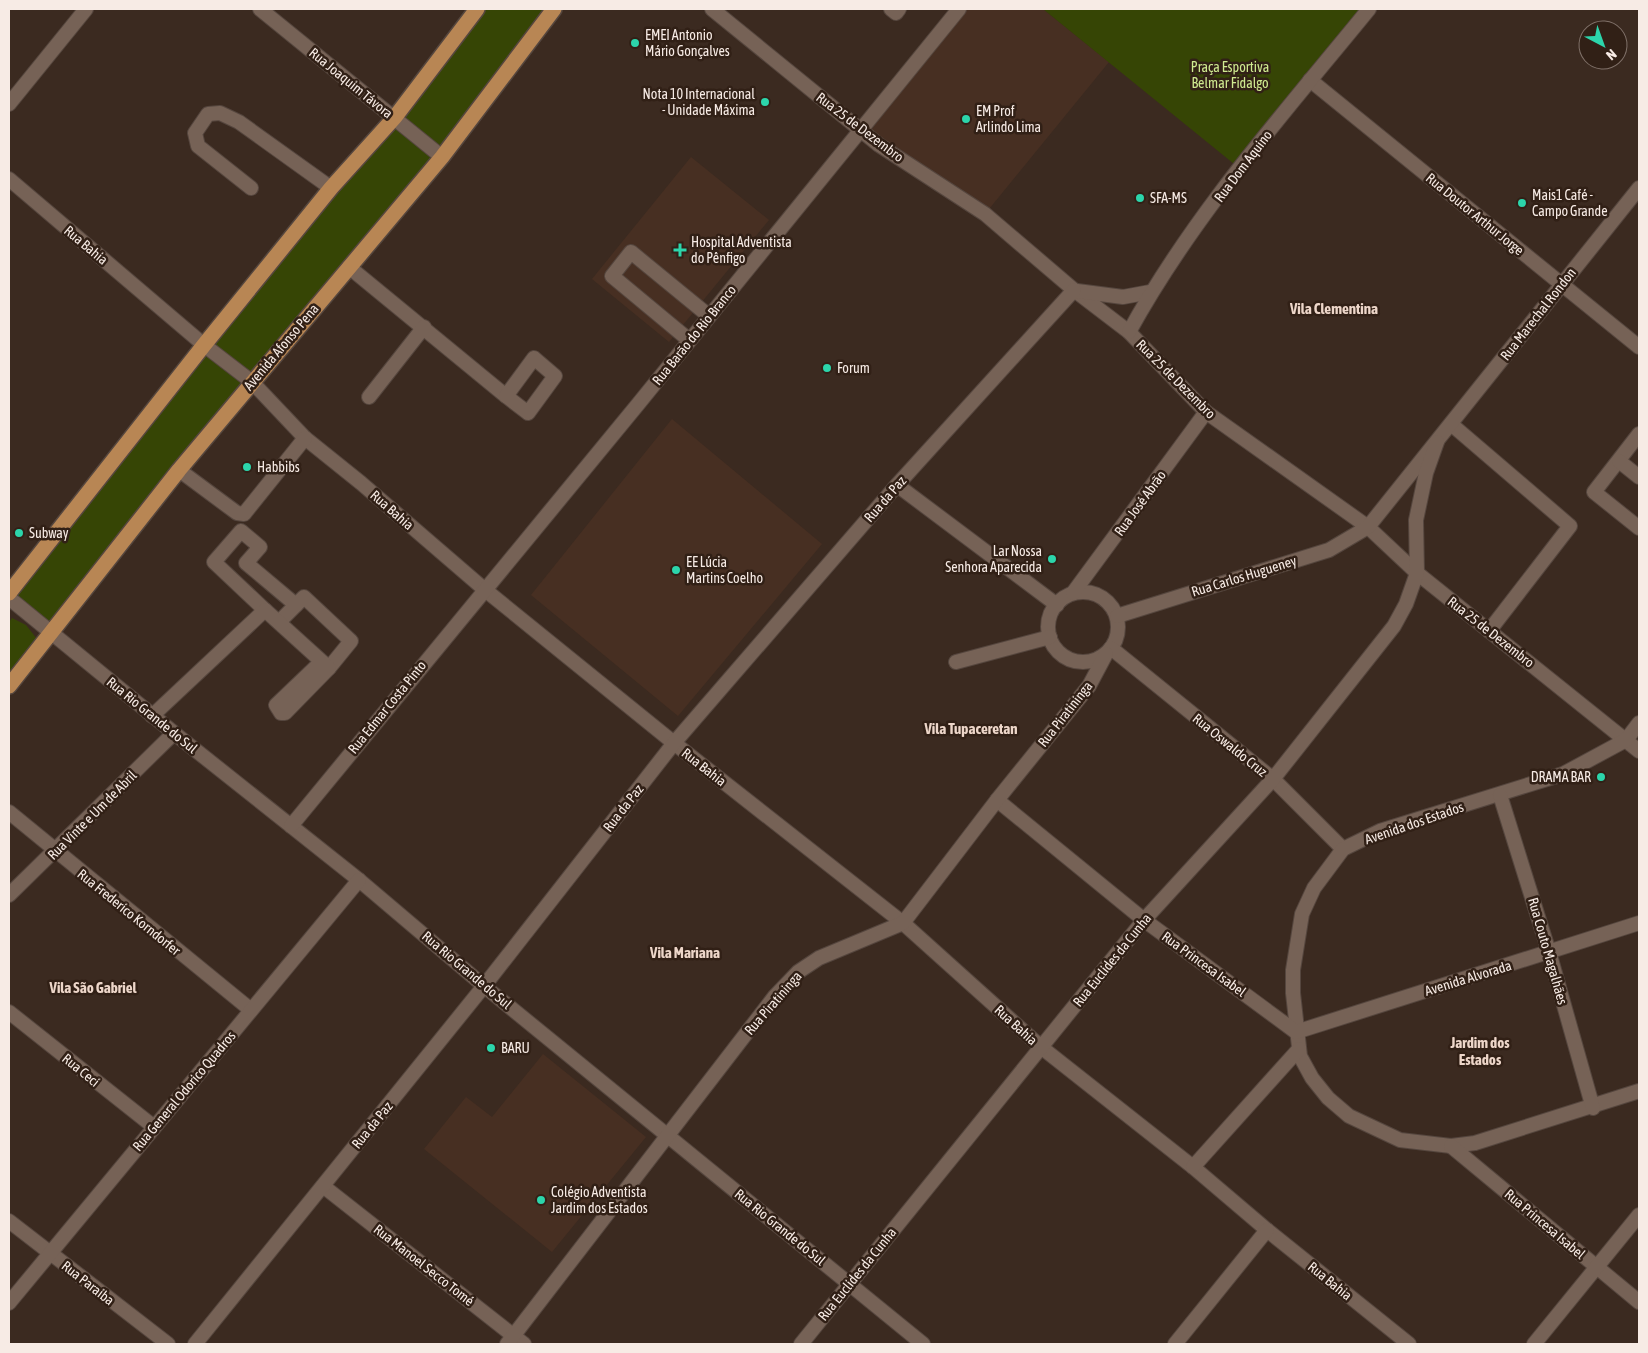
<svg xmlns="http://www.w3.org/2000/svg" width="1648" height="1353" font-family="'Asap Condensed',sans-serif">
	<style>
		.built { fill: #472f22 }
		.green { fill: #364505 }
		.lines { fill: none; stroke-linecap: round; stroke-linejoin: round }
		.minor-casing { stroke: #55463e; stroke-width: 16 }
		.major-casing { stroke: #55463e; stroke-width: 18 }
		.minor { stroke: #766256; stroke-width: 14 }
		.major { stroke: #b88654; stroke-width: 15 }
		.poi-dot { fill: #2cd5ab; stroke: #312016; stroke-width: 2 }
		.labels { text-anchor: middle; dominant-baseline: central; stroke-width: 5; stroke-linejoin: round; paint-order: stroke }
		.poi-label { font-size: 14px; fill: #f7ebe5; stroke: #312016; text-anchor: start }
		.park-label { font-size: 14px; fill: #cfea90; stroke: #312016 }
		.street-label { font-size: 14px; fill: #f7ebe5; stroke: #312016 }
		.neighbourhood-label { font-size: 15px; font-weight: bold; fill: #edd6c9; stroke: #312016 }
	</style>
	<rect width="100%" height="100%" fill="#3b2a20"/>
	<g class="built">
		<path d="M959 9H1043L1109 62 985 214 860 130Z"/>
		<path d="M691 157 769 220 669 342 592 279Z"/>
		<path d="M672 419 822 544 678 716 531 595Z"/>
		<path d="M543 1054 646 1137 552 1252 424 1149 466 1097 492 1117Z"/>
	</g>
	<g class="green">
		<path d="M477 9H554L49 632 9 598Z"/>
		<path d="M1043 9H1367L1239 168Z"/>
		<path d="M12 618 26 625 37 639 9 674V622Z"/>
	</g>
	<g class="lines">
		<defs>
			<g id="minor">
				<path d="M260 9 442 157"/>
				<path d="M712 9 879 145 985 214 1074 290 1129 332 1206 412 1368 527 1417 573 1639 751"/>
				<path d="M891 9 896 13 899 9"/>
				<path d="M1310 80 1639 347"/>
				<path d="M9 104 86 9"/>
				<path d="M9 179 204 345 252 382 305 438 361 483 484 589 674 743 903 923 1041 1047 1193 1167 1267 1230 1409 1344"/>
				<path d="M251 188 198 146 195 133 208 114 220 113 239 122 331 188"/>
				<path d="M349 267 506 396"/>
				<path d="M1077 291 1123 297 1150 292"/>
				<path d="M1129 332C1193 215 1285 112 1369 9"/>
				<path d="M689 340 612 276 631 252 709 316"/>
				<path d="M534 358 555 376 528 413 506 396Z"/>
				<path d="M369 397 424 327"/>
				<path d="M1451 424 1570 526 1489 631"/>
				<path d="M1639 434 1594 492 1639 528"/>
				<path d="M1619 461 1639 477"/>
				<path d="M179 470 237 513 244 514 305 438"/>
				<path d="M897 485 1057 605"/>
				<circle cx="1083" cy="627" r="35"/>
				<path d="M1073 593 1206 412"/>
				<path d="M9 598 174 733 359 880 484 986 923 1344"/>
				<path d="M265 610 214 562 241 531 260 547 246 563 296 605"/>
				<path d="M1117 616 1329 550 1368 527 1639 188"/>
				<path d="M279 622 304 597 351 641 329 668"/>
				<path d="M1111 648 1273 779 1343 849"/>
				<path d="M956 662 1050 637"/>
				<path d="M152 716 265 610 329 668 285 713H281L276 705 321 662"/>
				<path d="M1639 723 1626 740 1563 774 1380 831 1343 849 1314 888 1302 914 1293 970V993L1300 1056 1312 1078 1328 1098 1349 1116 1400 1140 1451 1146 1475 1143 1639 1091"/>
				<path d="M1500 795 1549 952 1593 1108"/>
				<path d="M997 800 1144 920 1296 1032 1639 923"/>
				<path d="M9 812 251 1010"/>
				<path d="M291 826 639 403 959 9"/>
				<path d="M9 895 174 733"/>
				<path d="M9 1012 154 1127"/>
				<path d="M1451 1146 1639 1302"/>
				<path d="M1193 1167 1299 1049"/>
				<path d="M323 1186 524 1344"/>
				<path d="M9 1221 168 1344"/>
				<path d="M9 1303 359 880"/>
				<path d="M195 1344 484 986 674 743 897 485 1074 290"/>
				<path d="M507 1344 775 996 798 972 819 958 903 923 997 800 1089 686 1106 654"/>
				<path d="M801 1344 1144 920 1273 779 1394 626 1406 604 1417 573 1416 520 1426 473 1437 442"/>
				<path d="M1175 1344 1267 1230"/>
				<path d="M1534 1344 1639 1215"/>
			</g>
			<g id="major">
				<path d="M9 593 204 345 331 188 395 117 477 9"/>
				<path d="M9 686 179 470 442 157 554 9"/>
			</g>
		</defs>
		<use href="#minor" class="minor-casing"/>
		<use href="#major" class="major-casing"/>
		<use href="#minor" class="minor"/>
		<use href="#major" class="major"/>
	</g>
	<g class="poi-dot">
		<circle cx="635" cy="43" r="5"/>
		<circle cx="765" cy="102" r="5"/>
		<circle cx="966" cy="119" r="5"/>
		<circle cx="1140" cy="198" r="5"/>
		<circle cx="1522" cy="203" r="5"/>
		<path d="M677.5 242.5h5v5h5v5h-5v5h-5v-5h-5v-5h5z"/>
		<circle cx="827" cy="368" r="5"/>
		<circle cx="247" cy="467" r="5"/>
		<circle cx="19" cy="533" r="5"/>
		<circle cx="1052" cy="559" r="5"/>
		<circle cx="676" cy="570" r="5"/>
		<circle cx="1601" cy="777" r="5"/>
		<circle cx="491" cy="1048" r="5"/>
		<circle cx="541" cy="1200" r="5"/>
	</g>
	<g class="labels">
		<g class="poi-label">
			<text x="645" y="35">EMEI Antonio<tspan x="645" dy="16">Mário Gonçalves</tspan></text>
			<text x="755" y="94" text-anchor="end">Nota 10 Internacional<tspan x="755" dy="16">- Unidade Máxima</tspan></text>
			<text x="976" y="111">EM Prof<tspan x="976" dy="16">Arlindo Lima</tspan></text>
			<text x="1532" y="195">Mais1 Café -<tspan x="1532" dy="16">Campo Grande</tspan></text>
			<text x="1150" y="198">SFA-MS</text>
			<text x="691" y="242">Hospital Adventista<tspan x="691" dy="16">do Pênfigo</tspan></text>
			<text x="837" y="368">Forum</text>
			<text x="257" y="467">Habbibs</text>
			<text x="29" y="533">Subway</text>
			<text x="1042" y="551" text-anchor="end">Lar Nossa<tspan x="1042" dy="16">Senhora Aparecida</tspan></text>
			<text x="686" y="562">EE Lúcia<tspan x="686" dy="16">Martins Coelho</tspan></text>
			<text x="1591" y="777" text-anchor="end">DRAMA BAR</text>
			<text x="501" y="1048">BARU</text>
			<text x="551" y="1192">Colégio Adventista<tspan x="551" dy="16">Jardim dos Estados</tspan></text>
		</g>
		<g class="park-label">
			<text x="1230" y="67">Praça Esportiva<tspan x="1230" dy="16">Belmar Fidalgo</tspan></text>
		</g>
		<g class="street-label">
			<text transform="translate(351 83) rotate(39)">Rua Joaquim Távora</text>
			<text transform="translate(860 127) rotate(37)">Rua 25 de Dezembro</text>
			<text transform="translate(1243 166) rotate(-53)">Rua Dom Aquino</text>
			<text transform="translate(1475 214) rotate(39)">Rua Doutor Arthur Jorge</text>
			<text transform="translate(86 245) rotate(40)">Rua Bahia</text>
			<text transform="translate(1538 314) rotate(-52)">Rua Marechal Rondon</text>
			<text transform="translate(694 335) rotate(-51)">Rua Barão do Rio Branco</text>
			<text transform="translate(281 347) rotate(-50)">Avenida Afonso Pena</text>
			<text transform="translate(1176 379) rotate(45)">Rua 25 de Dezembro</text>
			<text transform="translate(885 499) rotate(-49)">Rua da Paz</text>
			<text transform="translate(1140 503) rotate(-54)">Rua José Abrão</text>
			<text transform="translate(392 510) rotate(41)">Rua Bahia</text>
			<text transform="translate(1244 576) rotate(-17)">Rua Carlos Hugueney</text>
			<text transform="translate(1491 632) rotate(38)">Rua 25 de Dezembro</text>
			<text transform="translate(387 707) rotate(-51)">Rua Edmar Costa Pinto</text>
			<text transform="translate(1065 714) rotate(-52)">Rua Piratininga</text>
			<text transform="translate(152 715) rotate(39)">Rua Rio Grande do Sul</text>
			<text transform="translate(1230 745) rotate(39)">Rua Oswaldo Cruz</text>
			<text transform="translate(704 767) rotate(38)">Rua Bahia</text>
			<text transform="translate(623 808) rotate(-52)">Rua da Paz</text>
			<text transform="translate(92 815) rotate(-45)">Rua Vinte e Um de Abril</text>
			<text transform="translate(1414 823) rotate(-19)">Avenida dos Estados</text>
			<text transform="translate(129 912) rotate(39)">Rua Frederico Korndorfer</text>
			<text transform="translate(1548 951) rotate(74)">Rua Couto Magalhães</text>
			<text transform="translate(1112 960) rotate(-51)">Rua Euclides da Cunha</text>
			<text transform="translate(1204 964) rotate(36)">Rua Princesa Isabel</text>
			<text transform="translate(467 970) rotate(40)">Rua Rio Grande do Sul</text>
			<text transform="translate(1468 978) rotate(-17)">Avenida Alvorada</text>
			<text transform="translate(773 1003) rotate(-49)">Rua Piratininga</text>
			<text transform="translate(1016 1025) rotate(42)">Rua Bahia</text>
			<text transform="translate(81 1070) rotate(39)">Rua Ceci</text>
			<text transform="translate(184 1091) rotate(-50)">Rua General Odorico Quadros</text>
			<text transform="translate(372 1125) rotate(-51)">Rua da Paz</text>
			<text transform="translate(1545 1224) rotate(40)">Rua Princesa Isabel</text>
			<text transform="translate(780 1227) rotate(39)">Rua Rio Grande do Sul</text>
			<text transform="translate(424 1265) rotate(38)">Rua Manoel Secco Tomé</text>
			<text transform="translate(857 1274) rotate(-51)">Rua Euclides da Cunha</text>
			<text transform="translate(1330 1281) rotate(39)">Rua Bahia</text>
			<text transform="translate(88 1283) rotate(38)">Rua Paraíba</text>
		</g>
		<g class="neighbourhood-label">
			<text x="1334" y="308">Vila Clementina</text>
			<text x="971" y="728">Vila Tupaceretan</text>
			<text x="685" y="952">Vila Mariana</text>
			<text x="93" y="987">Vila São Gabriel</text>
			<text x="1480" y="1042">Jardim dos<tspan x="1480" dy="17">Estados</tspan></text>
		</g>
	</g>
	<rect width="1648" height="1353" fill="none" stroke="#f7ebe5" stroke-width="20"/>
	<g transform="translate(1603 45) rotate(139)"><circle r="24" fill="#312016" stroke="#807169"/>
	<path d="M0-4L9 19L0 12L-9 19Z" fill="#2cd5ab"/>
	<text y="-8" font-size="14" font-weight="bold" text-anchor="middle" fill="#f7ebe5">N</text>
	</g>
</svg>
